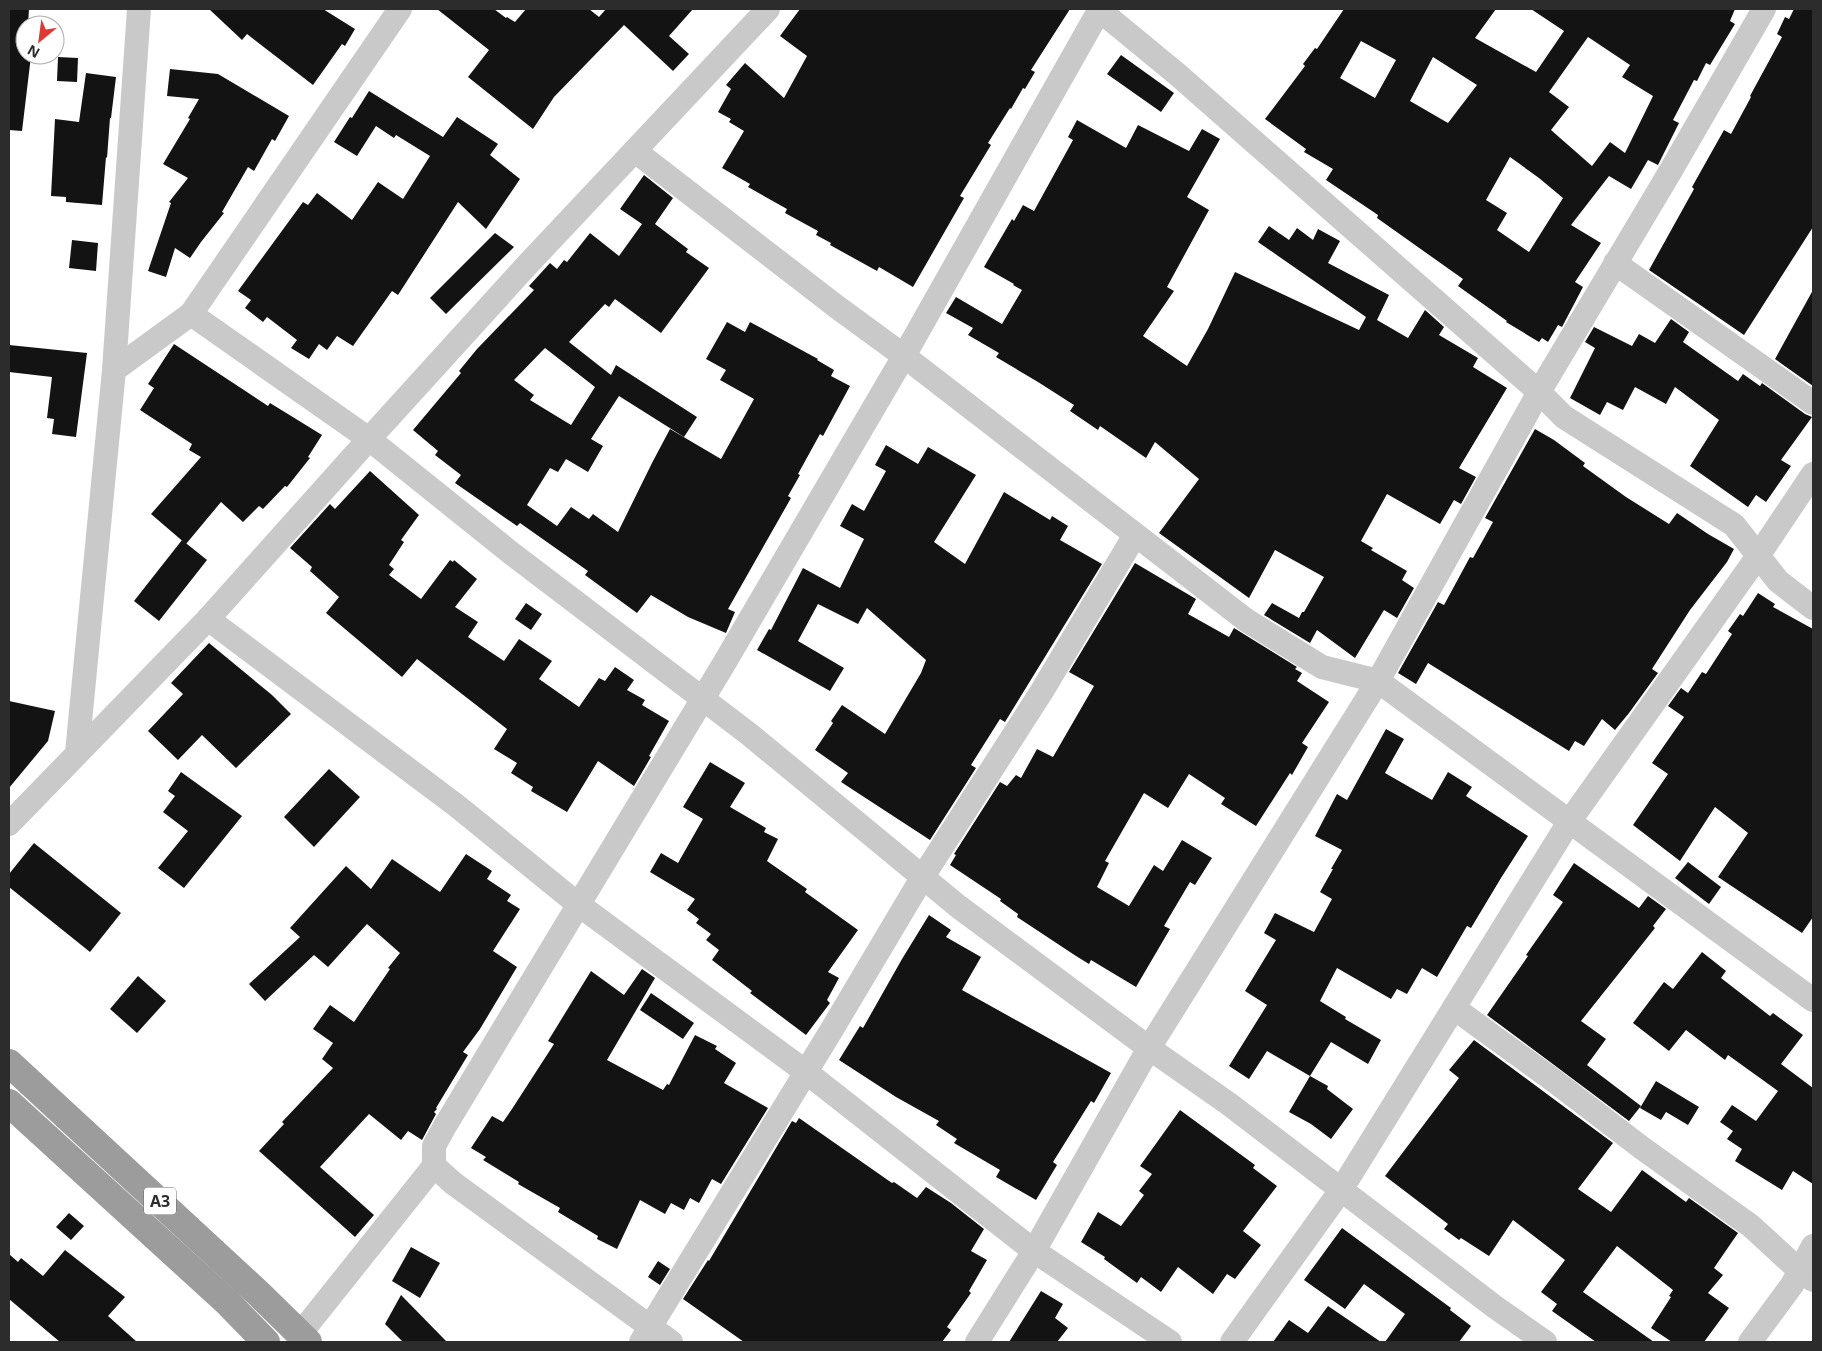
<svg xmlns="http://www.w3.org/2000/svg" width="1822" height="1351" font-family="'Noto Sans',sans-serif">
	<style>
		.building { fill: #131313; fill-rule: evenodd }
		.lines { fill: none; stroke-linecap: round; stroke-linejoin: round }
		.minor { stroke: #c9c9c9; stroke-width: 24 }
		.trunk { stroke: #9c9c9c; stroke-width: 28 }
		.labels { text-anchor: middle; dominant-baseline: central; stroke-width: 5; stroke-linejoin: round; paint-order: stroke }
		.shield { fill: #fff; stroke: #6b6b6b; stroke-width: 1 }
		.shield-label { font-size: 16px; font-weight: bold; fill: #2c2c2c }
	</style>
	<rect width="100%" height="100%" fill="#fff"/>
	<g class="building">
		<path d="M9 9H29L28 25H25V56H31L22 131 9 130Z"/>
		<path d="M209 9H323L355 29 345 46 342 44 313 85 247 34 242 40Z"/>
		<path d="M437 9H494L506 18 507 17 515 22 526 9H589L599 17 606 9H693L669 36 689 54 673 71 624 25 554 97 533 129 468 77 489 50Z"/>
		<path d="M800 9H1070L1031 70 1035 72 1025 89 1023 88 1011 109 1010 108 988 143 991 145 960 196 964 198 913 287 879 267 877 271 830 245 831 243 816 235 818 231 785 213 787 209 748 187 750 184 722 168 744 131 729 122 731 119 718 112 731 89 726 85 745 63 784 98 807 56 780 36Z"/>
		<path d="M1344 9H1496L1475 38 1536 72 1564 31 1531 9H1735L1730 21 1735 24 1710 65 1706 63 1697 81 1694 80 1673 120 1679 123 1658 165 1648 160 1631 189 1609 176 1571 225 1601 243 1575 282 1583 287 1562 327 1558 325 1548 342 1542 338 1539 342 1506 322 1507 321 1458 286 1463 279 1377 218 1378 215 1326 180 1333 169 1304 152 1306 149 1265 119 1305 66 1303 64 1315 48 1317 49ZM1588 37 1630 65 1622 77 1653 96 1625 153 1610 142 1592 166 1551 130 1569 107 1549 92ZM1361 41 1396 60 1375 98 1340 78ZM1433 57 1477 85 1448 123 1410 101ZM1510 157 1539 178 1563 198 1529 252 1497 230 1507 213 1486 200Z"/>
		<path d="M1794 9H1813V227L1744 335 1649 270 1694 189 1692 187 1724 130 1731 134 1751 97 1750 96 1782 37 1777 34 1785 17 1789 19Z"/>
		<path d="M1121 55 1174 93 1161 112 1107 74Z"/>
		<path d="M58 57 78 58 77 82 57 81Z"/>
		<path d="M170 69 218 74 289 116 275 141 272 139 254 171 248 167 222 212 224 213 201 242 190 258 175 248 166 277 148 271 171 203 169 202 188 178 163 164 190 119 188 118 199 99 167 96Z"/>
		<path d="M86 73 116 77 111 118H110L107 158 106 157 102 205 66 202V197L51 196 55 119 79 122Z"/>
		<path d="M369 91 443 137 457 117 498 144 490 155 520 179 486 229 458 202 398 295 392 291 353 346 337 336 327 350 319 344 309 359 291 348 297 340 267 317 263 322 245 308 251 300 238 291 303 202 308 205 317 193 352 220 378 182 403 199 430 156 396 135 394 138 376 126 357 156 334 142 350 117 352 118Z"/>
		<path d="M1077 120 1126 148 1138 125 1189 151 1202 129 1220 139 1187 197 1209 210 1167 287 1174 291 1143 336 1187 366 1208 329 1235 272 1359 330 1366 317 1258 242 1269 226 1289 240 1297 228 1313 240 1318 229 1340 241 1328 263 1389 295 1377 320 1408 338 1425 310 1444 327 1439 335 1478 358 1473 367 1507 388 1459 468 1476 477 1461 504 1454 500 1440 524 1387 494 1361 541 1373 548 1371 550 1407 571 1402 580 1414 588 1397 618 1384 610 1355 658 1317 630 1310 643 1264 615 1272 603 1299 618 1302 612H1304L1324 577 1275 550 1249 598 1159 533 1199 479 1155 442 1146 458 1100 426 1098 430 1070 411 1074 405 1038 382 996 357 999 353 968 335 973 328 946 313 956 297 1002 324 1022 290 1013 285 1014 284 984 267 1012 219 1014 221 1023 205 1034 211 1073 140 1068 137Z"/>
		<path d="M644 175 673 198 655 224 688 249 686 252 709 268 661 333 615 299 609 307 605 304 569 342 611 375 616 365 697 417 684 437 619 396 591 439 603 446 588 472 566 459 558 472 550 468 527 505 557 526 571 507 589 519 593 514 618 532 652 463 670 429 721 459 754 399 720 380 726 370 706 359 727 322 745 332 750 322 818 359 817 360 834 370 831 376 850 386 823 436 820 434 798 474 800 475 788 496 791 498 728 609 735 612 726 633 688 617 651 595 637 613 585 575 588 571 520 523 517 526 455 483 461 475 435 455 438 451 413 430 461 373 459 371 477 349 534 290 529 286 550 263 557 269 564 260 567 262 590 233 619 256 642 224 620 209ZM545 348 595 387 571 425 530 400 534 395 514 380Z"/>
		<path d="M495 233 514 247 446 314 430 298Z"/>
		<path d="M72 240 98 243 96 271 69 268Z"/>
		<path d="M1813 290V386L1775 359Z"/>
		<path d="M1671 319 1689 332 1683 342 1738 381 1743 374 1760 386 1762 383 1805 414 1812 417 1781 460 1791 466 1766 502 1756 495 1748 507 1690 466 1719 420 1675 387 1666 404 1635 387 1623 410 1607 402 1600 415 1570 398 1595 348 1585 342 1594 327 1632 346 1639 334 1655 343Z"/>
		<path d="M174 344 268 406 270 403 322 435 308 457 310 458 287 487 285 486 263 509 259 506 243 522 221 502 186 544 151 514 201 457 189 450 192 444 140 410 154 388 148 384Z"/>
		<path d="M9 345 87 353 76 437 52 434 54 419 47 418 52 377 9 372Z"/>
		<path d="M1535 429 1554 440 1585 463 1583 466 1626 497 1669 524 1677 513 1708 534 1734 549 1727 562 1690 610 1652 669 1658 673 1629 713 1615 730 1602 719 1584 746 1575 741 1569 751 1428 663 1416 684 1398 673 1438 602 1444 605 1470 557 1473 558 1493 522 1485 518Z"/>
		<path d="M886 445 918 464 928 447 976 475 934 542 965 564 1004 492 1050 520 1052 516 1068 526 1060 540 1102 564 1005 722 1000 719 971 765 976 768 930 840 841 782 848 773 815 750 833 723 831 721 842 705 885 734 921 673 926 660 867 608 858 624 818 604 798 641 844 668 830 691 757 650 769 629 771 630 803 568 840 588 864 539 840 526 852 504 864 511 886 471 875 465Z"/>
		<path d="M370 471 419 515 401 540 404 542 389 565 394 569 389 575 421 599 450 560 453 562 454 560 477 579 455 607 478 622 468 637 504 661 519 639 552 661 539 679 579 707 599 678 605 681 615 667 634 680 627 690 645 700 642 705 669 721 649 756 651 757 634 786 598 761 567 812 531 791 533 787 511 773 517 763 494 749 507 729 417 659 402 677 326 613 339 597 310 571 312 567 290 548 330 504 335 509Z"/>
		<path d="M182 540 207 560 159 621 134 601Z"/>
		<path d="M1135 563 1196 599 1188 614 1229 637 1234 628 1297 667 1295 669 1302 673 1297 681 1329 702 1302 743 1308 747 1292 775 1290 773 1256 826 1221 804 1225 798 1189 774 1168 808 1144 793 1105 861 1109 863 1097 887 1129 906 1154 865 1163 871 1182 840 1212 858 1195 885 1190 882 1164 926 1170 929 1136 987 1091 960 1089 964 1076 956 1017 917 1018 914 1000 901 1001 899 950 865 956 855 954 854 1000 782 1007 786 1016 775 1021 778 1037 749 1053 757 1094 686 1069 672Z"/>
		<path d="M1758 593 1775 604 1773 607 1813 629V917L1802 933 1718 877 1748 833 1715 807 1680 861 1633 825 1668 774 1652 763 1684 717 1668 706 1681 688 1688 693 1702 672 1706 674 1732 634 1728 631 1740 614 1743 616Z"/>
		<path d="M526 603 542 614 531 630 515 619Z"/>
		<path d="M209 643 272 695 291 714 236 768 202 735 178 760 148 731 183 694 171 683Z"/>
		<path d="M9 701 55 711 48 741 9 788Z"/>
		<path d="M1386 729 1404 739 1385 773 1432 800 1448 772 1472 787 1466 796 1528 836 1501 878 1471 928 1467 926 1437 977 1422 968 1407 994 1397 989 1391 999 1337 968 1320 1001 1346 1017 1345 1019 1381 1040 1368 1064 1331 1042 1310 1076 1267 1051 1249 1079 1229 1066 1267 1005 1245 991 1276 940 1264 933 1275 913 1314 932 1332 899 1320 892 1333 869H1331L1342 850 1315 836 1337 794 1347 800Z"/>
		<path d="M710 762 745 783 730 807 766 828 764 832 778 839 767 861 807 889 805 892 858 930 828 972 839 978 827 1000 830 1003 806 1035 750 993 752 991 712 960 719 950 706 940 711 934 696 923 699 919 687 910 695 899 650 872 661 853 678 863 703 819 683 807Z"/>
		<path d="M329 769 360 797 314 847 284 817Z"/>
		<path d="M181 772 242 816 184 888 158 868 188 831 163 812 175 796 168 791Z"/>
		<path d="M34 843 121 913 90 952 9 887V874Z"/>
		<path d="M466 854 492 871 487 879 511 895 507 901 520 909 493 951 517 967 480 1029 463 1052 468 1055 436 1108 437 1109 434 1112 436 1114 422 1140 408 1131 401 1140 369 1114 320 1167 374 1215 355 1237 259 1151 284 1124 282 1122 333 1068 322 1059 333 1043 313 1029 330 1005 354 1022 390 969 388 968 400 953 367 924 328 967 314 955 265 1001 249 984 300 937 290 928 346 866 371 889 392 859 440 892Z"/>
		<path d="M1688 862 1721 887 1709 904 1675 878Z"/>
		<path d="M1574 863 1639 908 1648 896 1666 909 1653 926 1655 928 1581 1021 1606 1039 1587 1065 1641 1106 1629 1121 1487 1015 1528 956 1526 955 1563 902 1553 895Z"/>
		<path d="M929 915 951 930 946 937 981 957 962 990 1111 1073 1094 1103 1091 1101 1053 1162 1057 1165 1036 1200 996 1177 1000 1170 954 1143 957 1139 936 1125 939 1121 896 1097 839 1060 860 1026 863 1028 902 959Z"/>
		<path d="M1702 952 1726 971 1721 978 1770 1016 1773 1013 1803 1035 1781 1064 1813 1088V1184L1793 1171 1782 1190 1735 1161 1742 1149 1727 1139 1733 1131 1720 1122 1732 1105 1756 1121 1778 1091 1728 1055 1725 1060 1686 1030 1669 1051 1633 1023 1664 982 1673 989Z"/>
		<path d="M642 969 655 978 607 1060 663 1090 667 1084 669 1085 695 1035 717 1046 715 1049 736 1063 724 1083 768 1108 721 1184 712 1179 699 1203 690 1198 684 1210 671 1203 665 1214 640 1200 617 1249 597 1239 598 1236 558 1212 560 1208 518 1184 519 1182 483 1160 486 1157 471 1148 492 1116 503 1122 512 1109 554 1044 548 1041 591 971 624 995Z"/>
		<path d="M138 976 166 1001 137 1033 110 1009Z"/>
		<path d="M651 993 694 1023 683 1039 640 1010Z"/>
		<path d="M1474 1040 1613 1143 1578 1189 1611 1212 1642 1170 1686 1202 1689 1198 1738 1233 1714 1268 1723 1275 1708 1293 1729 1308 1704 1342H1672L1651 1328 1671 1297 1669 1296 1673 1290 1617 1246 1583 1292 1654 1342H1596L1552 1311 1557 1304 1541 1292 1565 1260 1513 1220 1489 1256 1461 1238 1459 1240 1444 1229 1448 1224 1385 1176 1459 1078 1449 1070Z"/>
		<path d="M1310 1076 1328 1086 1327 1089 1353 1109 1331 1139 1311 1124 1289 1112Z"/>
		<path d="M1656 1081 1699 1107 1688 1125 1666 1112 1661 1120 1640 1108Z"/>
		<path d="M1180 1110 1255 1165 1253 1168 1277 1186 1243 1231 1261 1245 1235 1279 1227 1274 1213 1294 1178 1267 1161 1292 1141 1277 1137 1283 1104 1259 1105 1257 1081 1242 1098 1212 1121 1226 1144 1195 1139 1191 1152 1174 1140 1166Z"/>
		<path d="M799 1118 892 1183 894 1182 917 1198 926 1187 951 1203 984 1229 971 1251 987 1260 969 1291 971 1293 947 1327 951 1330 942 1342H744L683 1299 708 1260 709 1261 792 1121 796 1123Z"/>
		<path d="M69 1213 84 1226 71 1240 56 1227Z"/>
		<path d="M1342 1228 1451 1308 1450 1310 1471 1326 1459 1342H1385L1405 1314 1364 1284 1345 1309 1304 1280Z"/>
		<path d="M411 1247 440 1263 420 1298 392 1281Z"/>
		<path d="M65 1250 125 1297 108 1316 137 1342H60L9 1299V1254L18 1262 21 1258 43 1276Z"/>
		<path d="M658 1261 670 1269 660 1285 648 1277Z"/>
		<path d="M1041 1291 1063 1304 1055 1318 1068 1328 1057 1342H1009Z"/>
		<path d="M401 1295 447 1342H403L385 1324Z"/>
		<path d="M1328 1306 1381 1342H1273L1289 1320 1308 1333Z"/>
	</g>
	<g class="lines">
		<g class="minor">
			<path d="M1098 9 1177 74 1539 392 1564 417 1734 525 1778 581 1813 608"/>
			<path d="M635 151 837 307 904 356 1246 620 1322 667 1378 681 1813 1000"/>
			<path d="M1615 263 1813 403"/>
			<path d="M191 314 369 439 511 553 749 734 959 907 1149 1048 1229 1104 1495 1307 1545 1342"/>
			<path d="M114 370 191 314 400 9"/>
			<path d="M208 619 457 806 579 905 806 1072 1034 1251 1170 1342"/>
			<path d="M77 753 114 370 139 9"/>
			<path d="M9 824 208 619 369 439 528 264 768 9"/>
			<path d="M1454 1008 1553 1080 1642 1148 1751 1226 1800 1271 1813 1280"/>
			<path d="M434 1166 453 1183 671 1342"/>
			<path d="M300 1334 434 1166V1146L445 1126 725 662 904 356 1100 9"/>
			<path d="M641 1342 831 1031 922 878 1042 691 1135 535"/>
			<path d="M977 1342 1034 1251 1149 1048 1378 681 1539 392 1670 172 1764 9"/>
			<path d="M1232 1342 1341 1190 1569 822 1758 556 1813 474"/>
			<path d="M1750 1342 1792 1285 1813 1246"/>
		</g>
		<g class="trunk">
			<path d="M9 1063 259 1294 308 1342"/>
			<path d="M9 1103 227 1302 266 1342"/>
		</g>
	</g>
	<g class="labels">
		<rect class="shield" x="144" y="1187.5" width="32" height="27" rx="4"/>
		<g class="shield-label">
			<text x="160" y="1201">A3</text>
		</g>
	</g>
	<rect width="1822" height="1351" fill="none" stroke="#2c2c2c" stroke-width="20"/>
	<g transform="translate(40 40) rotate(209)"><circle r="24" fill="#ffffff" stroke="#ababab"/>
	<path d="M0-4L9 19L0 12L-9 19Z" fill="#de3934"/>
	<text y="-8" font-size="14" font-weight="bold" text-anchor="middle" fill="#2c2c2c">N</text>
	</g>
</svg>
